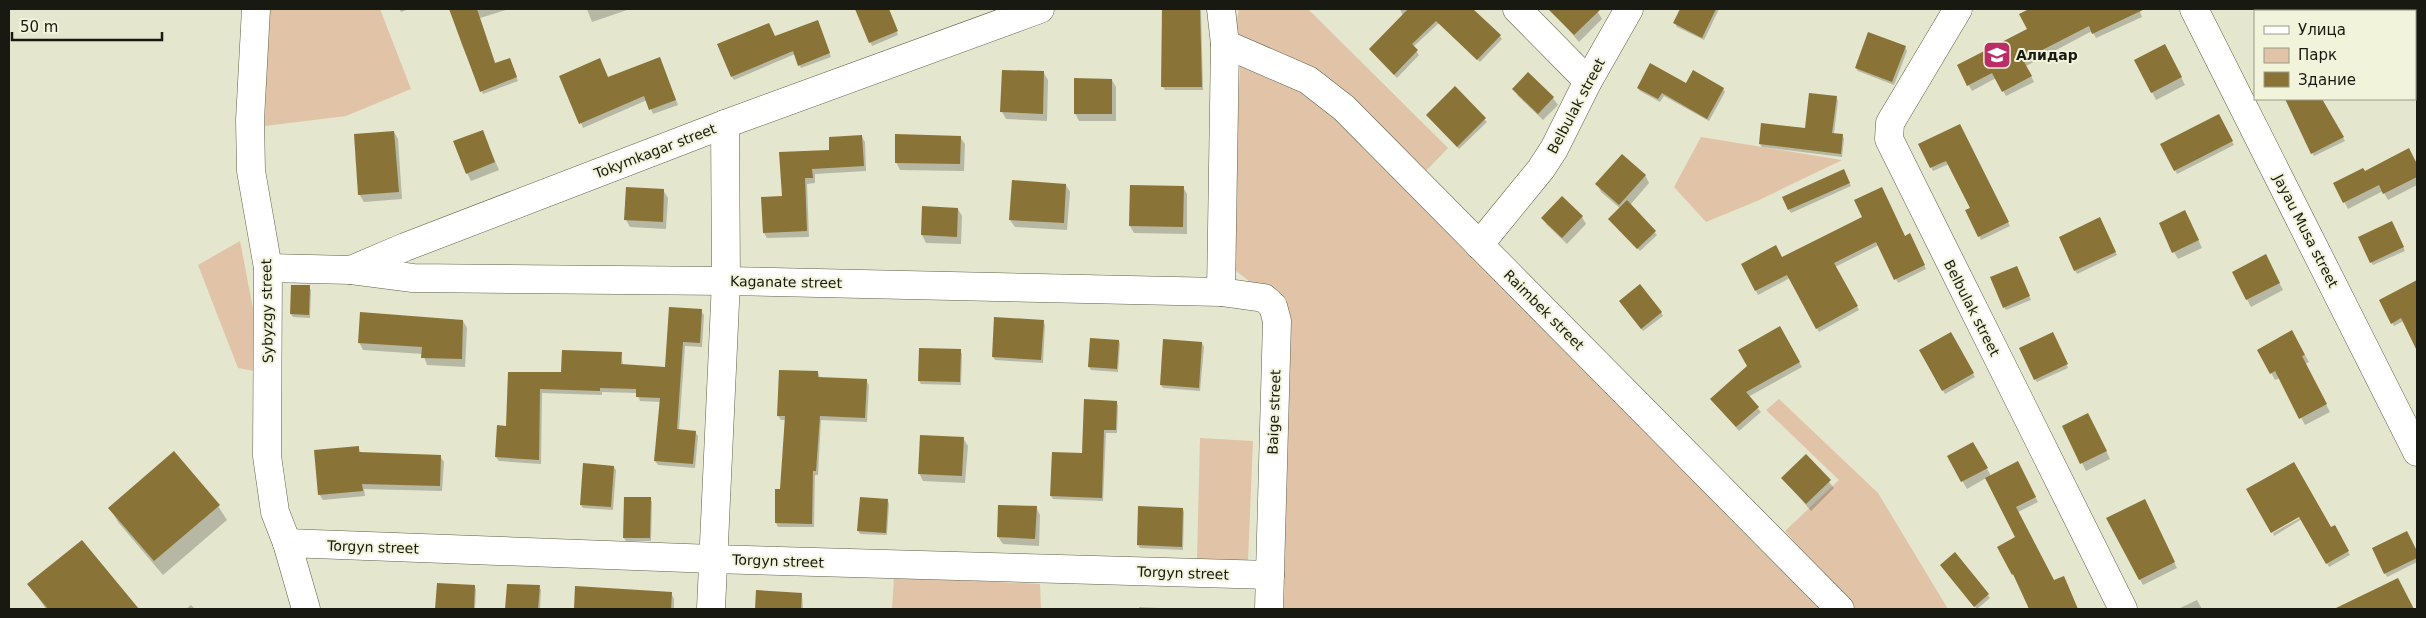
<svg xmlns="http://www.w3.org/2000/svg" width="2426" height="618" font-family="'DejaVu Sans',sans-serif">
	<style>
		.green { fill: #e1c4a7 }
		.shadow { fill: #0003 }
		.building { fill: #8a7337 }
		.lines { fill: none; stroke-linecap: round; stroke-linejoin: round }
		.minor-casing { stroke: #5f604a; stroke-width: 29 }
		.minor { stroke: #fff; stroke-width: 28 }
		.labels { text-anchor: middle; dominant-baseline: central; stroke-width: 4; stroke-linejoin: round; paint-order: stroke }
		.poi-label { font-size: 14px; font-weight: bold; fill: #181910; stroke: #f1f3da; text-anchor: start }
		.street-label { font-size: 14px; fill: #181910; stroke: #f1f3da }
	</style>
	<rect width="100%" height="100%" fill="#e4e6cd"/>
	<g class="green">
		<path d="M267 9H380L411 89 346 116 265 126Z"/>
		<path d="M1239 9 1309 10 1448 148 1421 176 1240 38 1236 25Z"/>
		<path d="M1240 65 1303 92 1346 125 1822 609H1284L1287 329 1254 285 1235 270 1232 261Z"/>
		<path d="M1701 137 1842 160 1757 201 1706 222 1674 187Z"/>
		<path d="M240 241 253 308 254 371 238 368 198 265Z"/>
		<path d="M1779 399 1878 493 1948 609H1852L1785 531 1839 480 1766 410Z"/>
		<path d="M1200 438 1253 441 1248 561 1197 560Z"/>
		<path d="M894 577 1040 584 1041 609H892Z"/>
	</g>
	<g class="shadow">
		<path d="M399 9H409L401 12Z"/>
		<path d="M450 9H509L480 18 496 65 511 62 518 81 483 94 462 45Z"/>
		<path d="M587 9H630L592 22Z"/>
		<path d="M856 9H888L898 35 872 46Z"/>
		<path d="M1163 9H1201L1203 90H1165L1163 87Z"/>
		<path d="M1400 9H1461L1473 21 1500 36 1502 39 1480 62 1439 23 1413 47 1419 55 1397 78 1370 50 1403 16Z"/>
		<path d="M1565 9H1596L1602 19 1579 42 1557 16Z"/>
		<path d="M1682 9H1719L1704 40 1677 27 1675 23Z"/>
		<path d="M2032 9H2053L2056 16 2070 9H2139L2142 17 2096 38 2092 31 2026 66 2034 82 2006 96 1996 78 1972 91 1958 66 2029 30 2021 15Z"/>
		<path d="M2307 9H2340L2341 11H2308Z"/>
		<path d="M819 25 831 57 801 68 795 54 734 80 732 77 775 38Z"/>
		<path d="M1905 47 1907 51 1894 85 1858 71 1856 68Z"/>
		<path d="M2169 53 2185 85 2156 100 2136 60Z"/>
		<path d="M662 64 678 105 653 114 647 100 583 128 581 123 608 78Z"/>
		<path d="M1044 73 1048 80 1047 121 1006 119 1002 112Z"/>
		<path d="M1528 74 1553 98 1558 105 1543 120 1518 96 1514 89Z"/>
		<path d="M1112 80 1116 87V121H1079L1075 113Z"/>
		<path d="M1686 85 1723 88 1725 92 1709 121 1664 96 1660 102 1640 91 1638 88Z"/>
		<path d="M1455 88 1487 122 1459 149 1427 115Z"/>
		<path d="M1836 97 1838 101 1834 134 1842 135 1844 139 1842 157 1762 147 1760 144 1806 129Z"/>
		<path d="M2286 99H2322L2345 141 2314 156Z"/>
		<path d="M2218 115 2234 145 2177 174 2162 144Z"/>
		<path d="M1959 126 2010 226 1981 240 1967 211 1971 209 1949 164 1933 171 1920 144Z"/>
		<path d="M482 131 499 170 471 181 467 173Z"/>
		<path d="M394 132 398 139 402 199 364 202 359 194Z"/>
		<path d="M862 137 865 142 866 171 815 174V183L807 184 809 237 767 238 764 233 783 198 831 151Z"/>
		<path d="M960 137 965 144 964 171 900 170 896 162Z"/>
		<path d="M2409 150 2417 166V185L2388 200 2383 191 2348 209 2335 184 2365 172Z"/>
		<path d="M1845 174 1851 186 1791 213 1789 210Z"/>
		<path d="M1645 175 1649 183 1630 205 1657 235 1640 251 1612 222 1621 209 1601 192 1597 184Z"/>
		<path d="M1066 185 1070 192 1067 230 1015 227 1010 220Z"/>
		<path d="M1183 187 1187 194V234L1134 233 1130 226Z"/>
		<path d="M663 190 668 198 666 229 630 227 626 220Z"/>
		<path d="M923 207 958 209 962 216 961 244 926 243 922 235Z"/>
		<path d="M1582 217 1586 224 1567 244 1547 225 1542 218Z"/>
		<path d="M1863 218 1912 239 1926 269 1898 283 1879 245 1835 267 1859 310 1819 332 1790 278 1758 295 1743 264 1782 258Z"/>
		<path d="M2189 219 2202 248 2178 259 2174 252Z"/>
		<path d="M2101 222 2117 255 2077 274 2075 270Z"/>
		<path d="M2394 226 2405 251 2373 265 2371 262Z"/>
		<path d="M2269 263 2283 290 2251 307 2233 272Z"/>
		<path d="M2018 270 2031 300 2006 310 2004 307Z"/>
		<path d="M2417 281V314L2394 326 2381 301Z"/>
		<path d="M309 287 311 290 310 318 293 317 291 314Z"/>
		<path d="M1620 302 1661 312 1663 316 1643 331Z"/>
		<path d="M701 311 704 315 702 347 685 346 679 430 695 432 698 436 695 468 658 465 655 461 660 402 640 401 637 393 602 392V395L542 393 541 464 499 461 496 457 508 427 509 373 562 374 621 353 623 365 666 368Z"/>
		<path d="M463 321 467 328 465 367 427 365 423 354 363 350 359 342Z"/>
		<path d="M1043 321 1045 325 1043 363 995 360 993 357Z"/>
		<path d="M1780 328 1802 367 1748 397 1761 412 1739 431 1712 399 1749 367Z"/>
		<path d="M2292 332 2309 362 2305 364 2330 412 2305 425 2280 378 2275 380 2259 350Z"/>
		<path d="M1951 334 1975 377 1945 394 1921 350Z"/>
		<path d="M2054 337 2068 368 2037 382 2035 379Z"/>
		<path d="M1119 341 1120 344 1118 372 1091 370 1089 367Z"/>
		<path d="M1202 343 1204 347 1200 391 1163 388 1161 385Z"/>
		<path d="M960 350 962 354 961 385 921 384 919 381Z"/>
		<path d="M818 372 820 378 866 380 869 385 867 422 821 420 818 475H815L814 527H778L776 523 782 491 786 420H781L778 416Z"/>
		<path d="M1117 402 1118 406 1117 433H1106L1103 501 1053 499 1051 496 1083 454Z"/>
		<path d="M2092 422 2110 459 2086 471 2063 426Z"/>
		<path d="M963 438 968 446 965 483 923 481 919 473Z"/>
		<path d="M1973 443 1991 476 2020 467 2038 502 2018 512 2054 582H2066L2077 609H2031L1999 547 2017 538 1986 478 1967 489 1948 456Z"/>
		<path d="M358 447 361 453 440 456 444 462 442 491 364 489 365 496 323 500 319 494Z"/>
		<path d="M1806 455 1834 488 1811 511 1783 478Z"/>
		<path d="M614 467 616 470 613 510 583 508 581 505Z"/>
		<path d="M650 498 652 502 651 541H626L624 538Z"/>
		<path d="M888 501 889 504 887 535 860 534 858 530Z"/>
		<path d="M218 506 227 520 163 575 118 522 110 508Z"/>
		<path d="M2147 506 2177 568 2143 585 2107 519Z"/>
		<path d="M1036 507 1040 515 1039 546 1003 544 998 537Z"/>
		<path d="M1140 507 1183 509 1184 512 1183 550 1140 548 1138 545Z"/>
		<path d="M2305 515 2331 529 2334 527 2350 555 2329 567 2302 519 2274 536 2273 533Z"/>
		<path d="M2407 533 2417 553V562L2387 577 2373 549Z"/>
		<path d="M1955 554 1990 598 1977 609 1944 568Z"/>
		<path d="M2398 579 2413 609H2336Z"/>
		<path d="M29 584 135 607 137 609H46Z"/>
		<path d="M438 584 474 586 476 589 475 609H436Z"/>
		<path d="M508 585 539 587 541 590 540 609H507Z"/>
		<path d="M576 587 671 593 674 599V609H575Z"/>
		<path d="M757 592 802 595 803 609H756Z"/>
		<path d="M2197 600 2202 609H2178Z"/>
		<path d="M191 605 195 609H186Z"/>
		<path d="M1139 607 1180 609H1139Z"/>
	</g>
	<g class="building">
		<path d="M449 9H477L495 63 510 58 517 77 480 92Z"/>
		<path d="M855 9H889L898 31 869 43Z"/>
		<path d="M1162 9H1200L1202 87H1161Z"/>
		<path d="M1408 9H1473L1501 35 1477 60 1436 21 1412 44 1418 50 1394 75 1369 49Z"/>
		<path d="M1548 9H1601L1574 35Z"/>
		<path d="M1680 9H1716L1702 38 1673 23Z"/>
		<path d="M2029 9H2145L2092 34 2089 26 2023 60 2032 76 2002 92 1992 73 1967 86 1957 65 2027 29 2019 14Z"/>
		<path d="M818 20 830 53 798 66 793 51 731 77 717 44 769 23 775 36Z"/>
		<path d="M1868 32 1906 46 1892 82 1855 68Z"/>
		<path d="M2165 44 2182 77 2151 93 2134 60Z"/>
		<path d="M660 57 676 100 649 110 644 96 579 124 559 76 600 58 608 77Z"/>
		<path d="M1650 63 1686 83 1693 70 1724 88 1707 119 1662 93 1658 99 1637 88Z"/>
		<path d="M1002 70 1044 71 1043 114 1000 112Z"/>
		<path d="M1528 72 1554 97 1538 114 1512 89Z"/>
		<path d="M1074 78 1112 79V114H1074Z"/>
		<path d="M1455 86 1486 118 1457 147 1426 115Z"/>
		<path d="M1809 93 1837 96 1832 133 1843 134 1841 154 1759 144 1761 123 1805 128Z"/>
		<path d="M2285 99H2322L2344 137 2311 154Z"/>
		<path d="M2219 114 2233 141 2174 171 2160 144Z"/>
		<path d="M1960 124 2009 222 1978 237 1965 210 1970 208 1946 161 1930 168 1918 144Z"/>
		<path d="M483 130 495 162 466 174 453 141Z"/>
		<path d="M394 131 399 192 358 195 354 134Z"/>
		<path d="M895 134 961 136 960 164 895 163Z"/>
		<path d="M862 135 864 166 812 169 813 178H805L807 231 763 233 761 197 782 196 779 152 829 150V137Z"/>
		<path d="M2409 148 2417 164V177L2383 194 2379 185 2343 203 2333 183 2363 168 2365 171Z"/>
		<path d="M1622 154 1646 175 1619 205 1595 184Z"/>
		<path d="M1844 169 1850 183 1788 210 1782 197Z"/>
		<path d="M1012 180 1066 184 1064 223 1009 220Z"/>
		<path d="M1130 185 1184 186 1183 227 1129 226Z"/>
		<path d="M626 187 664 189 663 222 624 220Z"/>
		<path d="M1882 187 1905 236 1910 233 1925 265 1894 280 1876 242 1834 263 1858 306 1816 329 1787 275 1755 291 1741 264 1776 245 1782 257 1862 217 1854 200Z"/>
		<path d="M1562 196 1583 216 1562 238 1541 218Z"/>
		<path d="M1627 200 1656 231 1637 249 1608 219Z"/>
		<path d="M922 206 958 208 957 237 921 235Z"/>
		<path d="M2185 210 2199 240 2172 253 2159 223Z"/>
		<path d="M2100 217 2116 252 2074 271 2059 237Z"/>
		<path d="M2392 221 2404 247 2370 263 2358 237Z"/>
		<path d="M2266 254 2280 283 2246 300 2232 272Z"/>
		<path d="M2017 266 2030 296 2003 308 1990 277Z"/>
		<path d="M2417 280V351L2401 318 2391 324 2379 300Z"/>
		<path d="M1640 284 1662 312 1641 329 1619 301Z"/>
		<path d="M291 285H310L309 315 290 314Z"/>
		<path d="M669 307 702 309 700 343 683 342 677 429 696 431 693 464 654 461 660 398 636 397V389L600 388V391L540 389 539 460 495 457 497 425 506 426 508 372H561L562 350 622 352 621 364 665 367Z"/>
		<path d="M360 312 463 320 462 359 421 358 422 347 358 343Z"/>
		<path d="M994 317 1044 320 1041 360 992 357Z"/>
		<path d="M1780 326 1800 362 1746 392 1759 407 1736 427 1710 399 1747 366 1738 350Z"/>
		<path d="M2292 330 2305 355 2302 356 2327 404 2299 419 2275 371 2270 374 2257 350Z"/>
		<path d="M1951 332 1974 373 1942 391 1919 350Z"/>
		<path d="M2053 332 2068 364 2034 380 2019 348Z"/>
		<path d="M1090 338 1119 340 1117 369 1088 367Z"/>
		<path d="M1163 339 1202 342 1199 388 1160 385Z"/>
		<path d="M919 348 961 349 960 382 918 381Z"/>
		<path d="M779 370 818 371V377L867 379 865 418 820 416 816 471H813L812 524 775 523V489H780L785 416H777Z"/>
		<path d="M1084 399 1117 401 1116 430H1104L1102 498 1050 496 1052 452 1082 453Z"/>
		<path d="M2088 413 2107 451 2080 464 2062 426Z"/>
		<path d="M920 435 964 437 962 476 918 474Z"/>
		<path d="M1973 442 1988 468 1961 482 1947 456Z"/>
		<path d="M359 446V452L441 455 440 486 362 484 363 491 318 495 314 450Z"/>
		<path d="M174 451 220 505 154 561 108 508Z"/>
		<path d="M1806 454 1831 480 1806 504 1781 478Z"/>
		<path d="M2018 461 2036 497 2016 507 2054 580 2064 576 2078 609H2029L2013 574 2012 575 1997 547 2015 537 1985 478Z"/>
		<path d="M2294 462 2331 527 2335 525 2349 551 2326 564 2299 517 2271 533 2246 489Z"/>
		<path d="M583 463 614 466 611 507 580 505Z"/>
		<path d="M624 497H651L650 538H623Z"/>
		<path d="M860 497 888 499 886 533 857 531Z"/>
		<path d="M2145 499 2175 562 2139 580 2106 518Z"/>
		<path d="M998 505 1037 506 1035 539 997 537Z"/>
		<path d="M1138 506 1183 508 1182 547 1137 545Z"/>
		<path d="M2407 531 2417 551V558L2384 574 2372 548Z"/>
		<path d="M82 540 139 609H48L27 584Z"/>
		<path d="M1955 552 1989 594 1974 607 1940 565Z"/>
		<path d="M2398 578 2414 609H2334Z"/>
		<path d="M437 583 475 585 474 609H435Z"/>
		<path d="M507 584 540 585 538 609H505Z"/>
		<path d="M575 586 672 592 671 609H574Z"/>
		<path d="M756 590 802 593 801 609H755Z"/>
	</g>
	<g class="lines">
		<defs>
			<g id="minor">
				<path d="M256 9 250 120 251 171 268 268 267 456 275 512 287 543 306 609"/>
				<path d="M1221 9 1225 44 1221 292"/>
				<path d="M1517 9 1588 81"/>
				<path d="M1958 9 1890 123 1889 139 2123 609"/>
				<path d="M2194 9 2417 452"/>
				<path d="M1225 44 1308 80 1344 108 1840 609"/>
				<path d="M1479 245 1541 169 1554 149 1588 81 1629 9"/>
				<path d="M268 268 351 270 405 247 725 124 1040 9"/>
				<path d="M351 270 413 278 726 281 1221 292 1264 298 1273 306 1277 321 1269 609"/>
				<path d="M287 543 713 559 1270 575"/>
				<path d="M711 609 726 281 725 124"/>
			</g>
		</defs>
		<use href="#minor" class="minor-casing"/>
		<use href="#minor" class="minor"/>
	</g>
	<defs>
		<symbol id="school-square" viewBox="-11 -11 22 22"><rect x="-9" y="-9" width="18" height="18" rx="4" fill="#ba2e65" stroke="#f1f3da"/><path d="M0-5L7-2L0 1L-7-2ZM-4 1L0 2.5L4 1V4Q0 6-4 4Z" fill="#fff"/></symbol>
	</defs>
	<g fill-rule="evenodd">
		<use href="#school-square" x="1981" y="39" width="32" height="32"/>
	</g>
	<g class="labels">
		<g class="poi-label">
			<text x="2016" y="55">Алидар</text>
		</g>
		<g class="street-label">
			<text transform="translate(1576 106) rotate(-62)">Belbulak street</text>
			<text transform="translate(655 151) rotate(-21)">Tokymkagar street</text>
			<text transform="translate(2306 231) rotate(63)">Jayau Musa street</text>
			<text transform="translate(786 282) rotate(1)">Kaganate street</text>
			<text transform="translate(1972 308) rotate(63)">Belbulak street</text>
			<text transform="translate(1544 310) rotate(45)">Raimbek street</text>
			<text transform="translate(267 311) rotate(-91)">Sybyzgy street</text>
			<text transform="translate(1274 412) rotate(-88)">Baige street</text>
			<text transform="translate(373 547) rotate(2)">Torgyn street</text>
			<text transform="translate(778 561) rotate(2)">Torgyn street</text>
			<text transform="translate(1183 573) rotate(2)">Torgyn street</text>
		</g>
	</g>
	<rect width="2426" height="618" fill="none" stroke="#181910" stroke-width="20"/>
	<rect x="2254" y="10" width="162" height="90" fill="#f1f3da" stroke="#9a9c89"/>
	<rect x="2264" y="26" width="25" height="8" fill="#ffffff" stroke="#9a9c89"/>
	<text x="2298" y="35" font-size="15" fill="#181910">Улица</text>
	<rect x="2264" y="48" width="25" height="15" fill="#e1c4a7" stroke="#9a9c89"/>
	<text x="2298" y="60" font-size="15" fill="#181910">Парк</text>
	<rect x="2264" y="72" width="25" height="15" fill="#8a7337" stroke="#9a9c89"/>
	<text x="2298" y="85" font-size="15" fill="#181910">Здание</text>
	<path d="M12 32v8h150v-8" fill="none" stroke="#181910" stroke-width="2.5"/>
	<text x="20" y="32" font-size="15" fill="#181910" stroke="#f1f3da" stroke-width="4" paint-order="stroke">50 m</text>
</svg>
